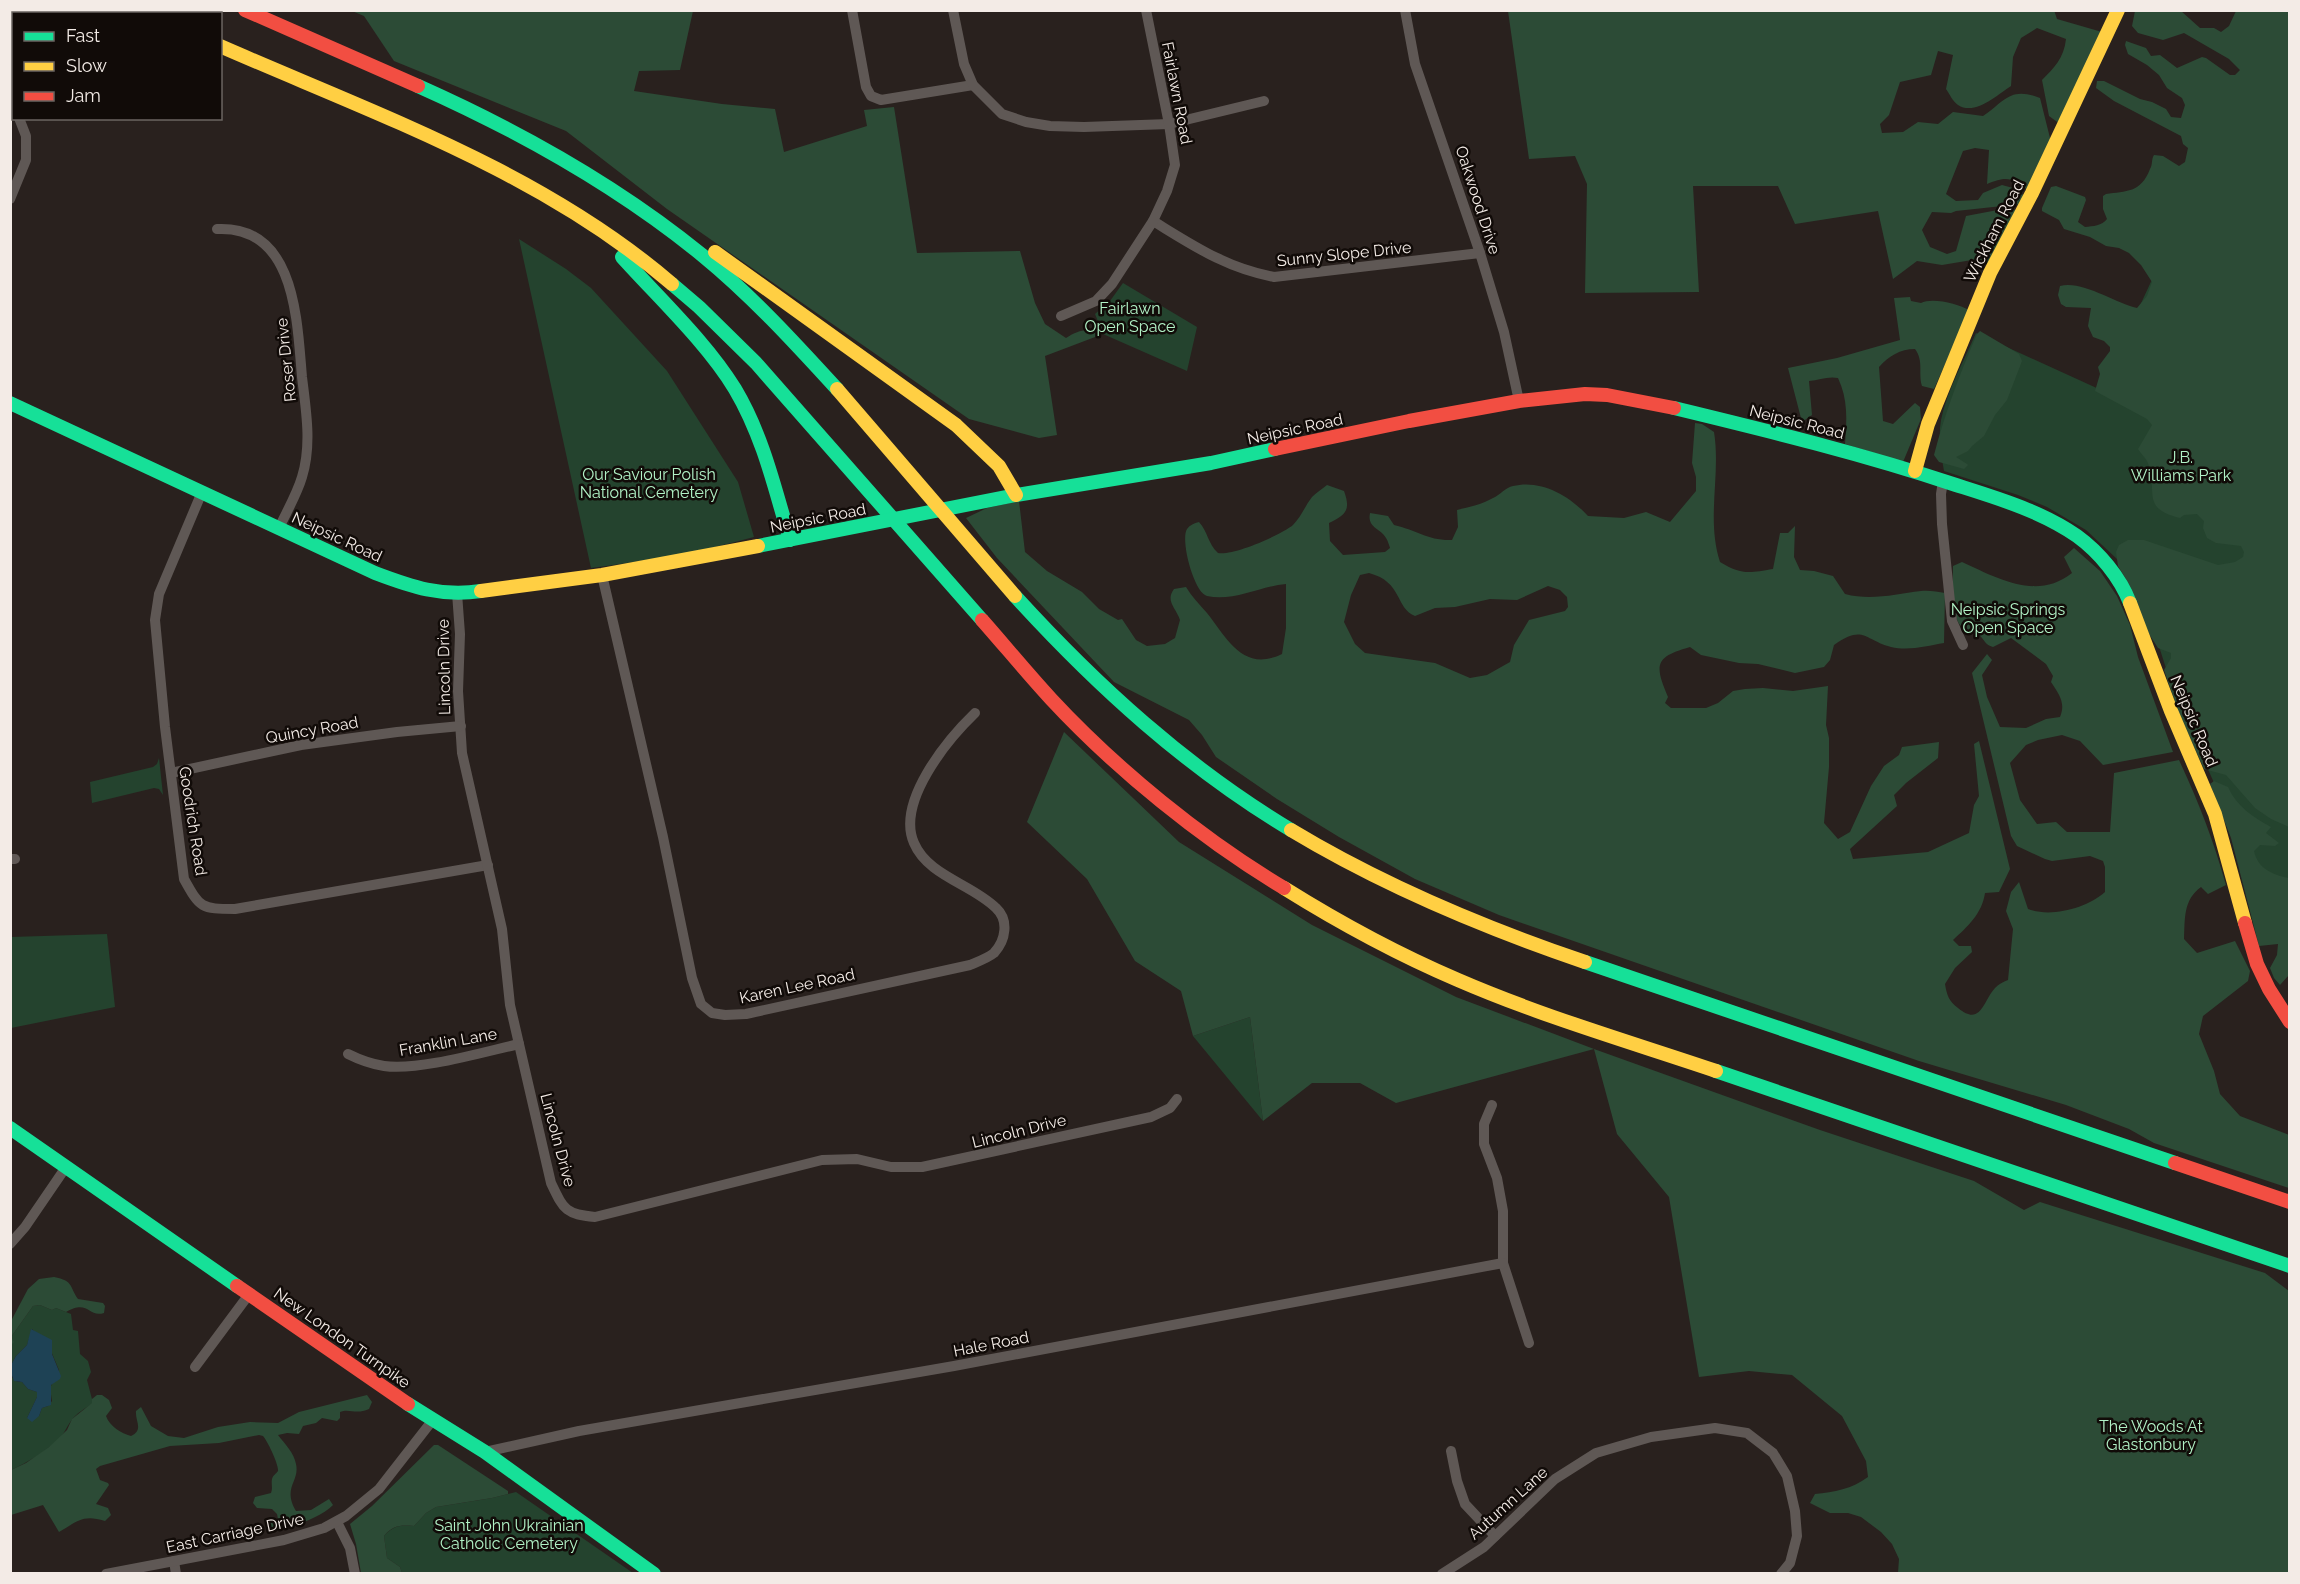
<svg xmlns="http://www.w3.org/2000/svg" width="2300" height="1584" font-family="Raleway,sans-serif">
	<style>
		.green { fill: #24432e }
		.forest { fill: #2c4b36; fill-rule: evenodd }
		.water { fill: #1e4255 }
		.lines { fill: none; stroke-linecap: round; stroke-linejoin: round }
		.street { stroke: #5f5855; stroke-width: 10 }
		.fast { stroke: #16e098; stroke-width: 14 }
		.slow { stroke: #ffcf43; stroke-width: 14 }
		.jam { stroke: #f24e42; stroke-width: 14 }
		.labels { text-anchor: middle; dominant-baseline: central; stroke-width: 5; stroke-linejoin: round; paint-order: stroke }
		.street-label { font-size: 16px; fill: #f3ebe6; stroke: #110b08 }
		.park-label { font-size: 16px; fill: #b1f2c6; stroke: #110b08 }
	</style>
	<rect width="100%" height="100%" fill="#29211e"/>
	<g class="green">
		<path d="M2276 11H2289V934L2225 808 2172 687 2155 634 2128 574 2117 559 2086 530 2047 507 2018 495 1944 471C1941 454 1938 437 1941 420 1947 390 1964 361 1976 333L2101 390Z"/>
		<path d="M519 239 566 269 591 288 667 371 738 482 754 537C701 552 646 561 591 568Z"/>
		<path d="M1123 283 1197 327 1187 371 1103 334 1095 314 1110 301Z"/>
		<path d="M159 758 163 795 159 789 154 788 92 803 90 782 153 767 157 764Z"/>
		<path d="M107 934 115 1007 11 1028V937Z"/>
		<path d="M1250 1017 1263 1121 1193 1036Z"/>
		<path d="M40 1305 52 1310 56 1308 71 1314 73 1330 78 1331 80 1354 88 1361 91 1372 87 1380 93 1403C86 1408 75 1414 71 1421 66 1428 64 1434 58 1440 44 1452 27 1463 11 1470L10 1373C13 1380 15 1382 22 1382L28 1389 37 1392V1397L27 1418 39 1416 42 1408 48 1406 52 1401 50 1388 59 1370 51 1351 32 1329 27 1345 16 1356 11 1365V1337L33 1306Z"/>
		<path d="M516 1492 633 1573H402L400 1567 387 1558 384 1536C394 1525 401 1525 414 1526L426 1513 436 1507 492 1498Z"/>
	</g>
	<g class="forest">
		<path d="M2054 10 2057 19 2102 32 2060 124 2049 116 2042 80C2054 68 2064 58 2066 39L2037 28 2021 38 2013 57 2011 86C1997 95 1975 116 1958 105 1953 102 1949 93 1946 89L1953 55 1938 51 1931 75 1900 82 1889 115 1880 124 1882 133 1903 132 1918 122 1938 124 1953 112 1983 116C2005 101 2010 86 2040 98L2051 142 2029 191C2012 177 2007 176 1987 184L1989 150 1975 148 1963 151 1946 194 1956 201 1978 200 1983 193 2002 185 2013 188 2025 196 2021 204 1956 211 1951 213 1932 212 1922 230 1930 247 1947 254 1956 251 1966 216 2003 209 2017 210 1988 263 1978 259 1942 265 1917 261 1893 279 1878 211 1795 224 1778 186H1693L1699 292 1585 293 1587 184 1575 156 1529 159 1508 11Z"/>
		<path d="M352 11H693L680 70 639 71 634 91 722 104 775 109 784 152 867 126 864 110 894 107 917 253 1020 251 1035 303 1045 324 1066 338C1080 329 1088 328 1103 334L1045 356 1057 435 1039 438 969 419 667 209 566 131 394 61 364 16Z"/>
		<path d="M2135 11H2181L2200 28H2214L2221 32 2229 26 2236 11H2289V827L2271 819 2255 808 2226 775 2204 769 2179 714 2164 670 2171 658V653L2158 648 2149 634 2126 579 2118 566 2116 552 2119 545 2128 540H2144L2218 565 2235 562 2243 557 2244 552 2241 546 2216 543 2207 538 2203 528 2204 521 2197 514 2184 515 2180 518C2138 508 2160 489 2147 461 2145 457 2141 454 2138 449L2152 425 2147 419 2095 391 2100 374 2098 367 2110 351V347L2104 341 2093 337 2088 326 2091 308 2066 307 2061 304 2058 295 2060 286C2082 280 2115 303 2137 308L2147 296 2152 282 2141 265 2129 253 2119 248 2106 246 2090 237 2064 229 2059 220 2042 211V208L2051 187 2056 186 2085 197 2086 200 2078 222 2085 227C2093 226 2102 226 2107 219L2103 209V196L2106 194C2126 191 2141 193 2150 169 2153 164 2151 160 2154 155L2163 156 2179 166 2185 162 2188 148 2183 144 2181 136 2114 101 2096 88 2097 81H2104L2140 99 2152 102 2166 109 2171 117 2181 118 2185 105 2182 98 2167 88 2159 75 2147 65 2128 54 2125 45 2126 41 2146 48 2151 56 2160 55 2177 68 2202 57 2206 58 2230 75H2235L2240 70 2229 59 2184 33 2163 40 2138 33 2132 26Z"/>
		<path d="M1910 297 1911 301 1921 303C1932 297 1959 304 1969 310L1934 389 1922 386C1918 373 1924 361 1915 349 1900 349 1889 356 1879 367L1883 421 1893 424 1915 403 1920 407 1921 419 1903 462 1845 444C1847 420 1848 399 1838 378 1828 376 1819 380 1809 381L1812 415 1802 422 1788 368 1837 358 1900 340 1894 298Z"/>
		<path d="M1980 331 2019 354 2022 361 2007 400 1995 415 1984 436 1972 446 1968 451 1956 457 1967 464 1968 465 1964 469 1939 462 1934 455C1945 413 1960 373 1977 334Z"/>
		<path d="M1695 423 1702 424 1714 432C1721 475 1706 519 1720 562 1741 575 1749 573 1773 569L1780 533H1788L1795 526 1794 557 1800 570 1814 571 1833 576 1845 594C1871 601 1896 594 1921 591 1929 590 1938 592 1945 593L1944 643C1927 646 1909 651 1891 647 1864 640 1864 624 1834 645L1830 660 1824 667 1795 673 1758 664 1739 663 1701 655 1690 647C1655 657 1654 664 1668 697L1665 703 1671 708H1706L1718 703 1733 691 1745 689 1763 688 1793 691 1828 686 1826 725 1829 738V767L1824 823 1838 839 1850 832 1871 786 1884 766 1899 755 1902 747 1939 742 1938 758 1906 783 1894 795 1897 806 1850 849 1853 859 1928 852 1969 833 1974 805 1979 796 1974 744 1979 741 2010 869 1999 892 1985 893C1982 914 1967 927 1953 940L1959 946H1971L1972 952 1955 968 1945 984C1947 996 1949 1001 1958 1008 1981 1027 1983 1001 1995 988 1999 984 2003 982 2008 980L2013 929 2006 911 2011 892 2019 882 2028 909C2051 918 2087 908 2105 892V867L2103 861 2090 856 2052 861 2045 859 2017 846 2011 836 1972 673 1987 654 1992 660 1982 675 1987 697 2000 727 2026 728 2046 719 2060 717C2066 703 2059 694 2051 682L2053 676 2046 664 2011 638 1993 647C1985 645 1985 640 1979 635 1974 631 1967 631 1962 627 1950 617 1953 580 1953 566L1962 562C1997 578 2037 601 2072 573L2064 557 2074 548 2100 571 2117 596 2130 625 2138 657 2173 752 2103 765 2080 741 2062 735 2038 740 2026 745 2010 763 2020 800 2037 824 2056 822 2067 832H2110L2114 773 2179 760C2199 803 2213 839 2226 885L2208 894 2201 887C2183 900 2185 919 2184 939L2197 953 2235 941 2250 971 2248 981 2203 1016 2199 1034 2214 1071 2220 1094 2240 1116 2289 1135V1188L2154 1143 2129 1129 2066 1105 1919 1061 1499 915 1415 879 1339 837 1277 799 1216 757 1202 735 1189 720 1114 682 997 558 966 518 987 508 1019 501 1025 552 1047 571 1082 592 1099 609 1118 620 1122 619 1136 640 1147 646 1165 644 1175 638 1180 620C1176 608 1165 601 1174 589L1186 587C1192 597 1200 605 1207 613 1227 638 1243 673 1282 654L1286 628V584C1260 586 1233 602 1207 596 1194 593 1180 540 1187 529 1190 525 1194 523 1199 522 1208 532 1208 544 1218 553 1233 556 1281 535 1293 525 1301 517 1305 506 1312 497 1316 493 1322 489 1327 485L1344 491C1351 510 1346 515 1329 523L1330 541 1343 555 1385 552 1390 548C1390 547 1387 539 1386 538 1380 528 1367 528 1370 513L1388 516 1394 525C1416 530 1429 541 1452 540L1458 527 1457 510C1469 507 1483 504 1493 498 1500 495 1506 487 1513 486 1541 479 1570 496 1588 516L1624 518 1646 512 1670 522 1696 491V477L1692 463ZM1369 573C1403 582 1395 608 1415 616L1435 608 1455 607 1490 599 1517 600 1548 586 1560 590 1567 597 1568 607 1565 611 1529 620 1514 645 1510 662 1487 675 1470 678 1435 663 1365 653 1355 644 1344 622 1351 595 1360 575Z"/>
		<path d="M1064 732 1179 842 1312 925 1456 997 1594 1049 1820 1130 1974 1181 2024 1210 2040 1202 2265 1273 2289 1291V1573H1898L1899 1559 1892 1544 1881 1532 1861 1517 1848 1513H1830L1810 1503 1815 1494C1834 1492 1852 1489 1868 1477L1866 1461 1842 1416 1792 1375 1749 1371 1699 1377 1669 1197 1617 1134 1594 1049 1396 1103 1360 1083H1312L1263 1121 1250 1017 1193 1036 1181 991 1135 961 1087 879 1027 822Z"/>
		<path d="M2214 781 2228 787C2236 806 2253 817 2271 827L2266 833 2279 843 2275 846 2260 845 2254 851C2258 869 2273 875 2289 878V975L2280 985 2274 978 2270 968 2277 955 2278 944 2259 946 2231 838 2210 784Z"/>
		<path d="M54 1277C74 1281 69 1286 78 1299L103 1303 105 1306 104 1313C88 1318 89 1299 66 1312L56 1308 52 1310 40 1305 33 1306 11 1337 14 1342 11 1345V1321L28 1289 39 1279Z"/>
		<path d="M97 1395H102L109 1400 112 1408 106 1416C110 1427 121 1433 131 1436 144 1430 135 1421 136 1411L141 1407 151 1426 168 1436 184 1438 218 1427 250 1422 278 1423 299 1412 367 1395 372 1402 369 1409C356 1415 349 1408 340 1412V1418L337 1421 322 1418 316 1423 303 1426 299 1434 287 1433 278 1435C285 1444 294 1453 296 1464 300 1482 282 1487 296 1511L311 1510 329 1499 333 1505C319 1519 287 1530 267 1528L266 1525 278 1519 277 1514 272 1509 257 1508 253 1503 255 1497 271 1493C273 1488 271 1484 272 1479 273 1475 276 1474 278 1471 279 1465 267 1440 263 1436L259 1435 219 1443 170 1446 100 1466 96 1469 100 1480 108 1483 109 1485 96 1504 108 1508 111 1515 105 1521C82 1514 77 1522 59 1532L43 1505 11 1515V1470L26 1463 49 1447 67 1430 72 1419 92 1403V1399Z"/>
		<path d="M434 1445H438L508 1491V1494L492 1498 436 1507 426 1513 414 1526C401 1525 393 1525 384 1536L387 1558 400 1567 402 1573H361L356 1544 350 1524 372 1506Z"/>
	</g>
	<path class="water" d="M31 1329 52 1340V1354L61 1376 60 1379 51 1385V1405L42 1408 39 1416 32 1422 27 1418 37 1397V1392L28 1389 22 1382 14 1381 11 1373V1365L16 1356 27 1345Z"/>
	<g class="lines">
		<g class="street">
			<path d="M852 10 866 87 871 96 881 100 973 85"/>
			<path d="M953 10 964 64 973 85 1002 114 1026 122 1050 126 1084 127 1169 124 1264 101"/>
			<path d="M1405 10 1415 64 1480 253 1504 332 1519 401"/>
			<path d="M10 110 14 113"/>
			<path d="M10 199 26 160V136L19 118"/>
			<path d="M1153 221C1194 246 1226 268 1274 277L1480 253"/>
			<path d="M217 229C296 225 297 321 302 377 306 410 312 445 302 477 297 494 287 511 279 528"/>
			<path d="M1061 316 1096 301 1112 284 1153 221 1167 191 1175 165 1169 124 1146 10"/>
			<path d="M1943 481 1941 494 1942 524 1952 621 1963 645"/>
			<path d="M202 492 159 594 155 620 165 727 184 879C200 908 201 909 235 909L488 865"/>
			<path d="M602 575 663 837 692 978 701 1004 712 1013 725 1015 746 1014 970 965C977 962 988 958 994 953 1006 940 1009 920 996 908 972 884 928 876 914 843 896 802 947 740 975 713"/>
			<path d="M457 593 460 634 458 691 462 753 502 929 510 1005 551 1183C564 1210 565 1214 595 1217L822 1160 857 1159 891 1167H922L1151 1117 1170 1108 1177 1099"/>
			<path d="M171 773 301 745 397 732 461 726"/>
			<path d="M10 859H15"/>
			<path d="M348 1054C360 1060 371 1064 384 1066 419 1071 483 1052 519 1044"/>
			<path d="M1492 1105 1484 1124V1144L1497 1178 1503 1211V1263L1529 1343"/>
			<path d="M10 1244 25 1227 66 1167"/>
			<path d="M195 1367 250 1293"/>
			<path d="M1451 1451 1457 1481 1465 1504 1495 1536"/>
			<path d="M485 1452 579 1431 954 1366 1503 1263"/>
			<path d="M337 1522 350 1548 355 1574"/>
			<path d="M174 1561 176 1574"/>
			<path d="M106 1574 284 1540 324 1528 346 1516 379 1489 432 1421"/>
			<path d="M1442 1574 1484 1547 1555 1479 1596 1453 1651 1437 1715 1428 1747 1433 1773 1453 1787 1476 1795 1511 1797 1536 1790 1563 1781 1574"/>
		</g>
		<g class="fast">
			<path d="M418 86C519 131 616 185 702 255 751 295 794 342 837 389"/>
			<path d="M622 257C659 298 707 343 735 389 763 436 775 489 790 540"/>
			<path d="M672 284 699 307 756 363 982 620"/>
			<path d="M10 403 375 573C412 587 441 597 481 591"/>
			<path d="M1674 408C1769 431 1863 454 1956 485 1997 498 2041 511 2077 536 2099 552 2120 577 2130 603"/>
			<path d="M758 546 1016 495 1211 463 1275 449"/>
			<path d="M1015 596C1097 686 1186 767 1291 830"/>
			<path d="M1585 962 2175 1163"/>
			<path d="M1716 1071 2290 1266"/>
			<path d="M10 1128 237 1286"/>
			<path d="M408 1404 485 1452 654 1574"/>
		</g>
		<g class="slow">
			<path d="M220 46C375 114 542 172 672 284"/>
			<path d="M715 252 956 425 999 466 1016 495"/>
			<path d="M837 389 1015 596"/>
			<path d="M1915 471 1928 424 1990 273 2032 193 2118 10"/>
			<path d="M481 591 602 575 758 546"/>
			<path d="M2130 603 2171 711 2215 814 2245 923"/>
			<path d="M1291 830C1384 886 1482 927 1585 962"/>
			<path d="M1284 888C1340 923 1397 954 1458 980 1541 1016 1630 1042 1716 1071"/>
		</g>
		<g class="jam">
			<path d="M140 10 147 14"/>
			<path d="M245 10 418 86"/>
			<path d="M1275 449 1409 421 1519 401 1585 394 1607 395 1674 408"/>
			<path d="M982 620C1005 646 1027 673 1051 699 1116 769 1202 839 1284 888"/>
			<path d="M2245 923 2257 964 2269 989 2290 1022"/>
			<path d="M2175 1163 2290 1202"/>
			<path d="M237 1286 408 1404"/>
		</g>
	</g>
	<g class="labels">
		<g class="street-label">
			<text transform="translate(1177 93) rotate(79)">Fairlawn Road</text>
			<text transform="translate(1478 200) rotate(72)">Oakwood Drive</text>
			<text transform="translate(1994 231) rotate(-63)">Wickham Road</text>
			<text transform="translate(1344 254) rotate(-6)">Sunny Slope Drive</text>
			<text transform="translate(286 360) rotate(-96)">Roser Drive</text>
			<text transform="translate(1797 422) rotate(14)">Neipsic Road</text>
			<text transform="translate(1295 429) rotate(-12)">Neipsic Road</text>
			<text transform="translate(818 518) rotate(-11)">Neipsic Road</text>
			<text transform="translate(337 537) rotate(25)">Neipsic Road</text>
			<text transform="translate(444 667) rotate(-91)">Lincoln Drive</text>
			<text transform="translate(2194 721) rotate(67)">Neipsic Road</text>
			<text transform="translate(312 730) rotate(-10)">Quincy Road</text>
			<text transform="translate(193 821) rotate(81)">Goodrich Road</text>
			<text transform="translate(797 986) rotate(-12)">Karen Lee Road</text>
			<text transform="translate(448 1042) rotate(-10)">Franklin Lane</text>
			<text transform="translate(1019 1131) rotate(-14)">Lincoln Drive</text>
			<text transform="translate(558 1140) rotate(75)">Lincoln Drive</text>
			<text transform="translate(342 1338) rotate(35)">New London Turnpike</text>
			<text transform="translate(991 1344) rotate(-11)">Hale Road</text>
			<text transform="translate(1508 1503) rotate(-42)">Autumn Lane</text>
			<text transform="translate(235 1533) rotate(-12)">East Carriage Drive</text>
		</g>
		<g class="park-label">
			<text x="1130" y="308">Fairlawn<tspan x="1130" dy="18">Open Space</tspan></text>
			<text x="2181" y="457">J.B.<tspan x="2181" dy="18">Williams Park</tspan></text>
			<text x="649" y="474">Our Saviour Polish<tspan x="649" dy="18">National Cemetery</tspan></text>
			<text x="2008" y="609">Neipsic Springs<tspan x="2008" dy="18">Open Space</tspan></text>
			<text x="2151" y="1426">The Woods At<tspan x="2151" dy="18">Glastonbury</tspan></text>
			<text x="509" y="1525">Saint John Ukrainian<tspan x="509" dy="18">Catholic Cemetery</tspan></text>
		</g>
	</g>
	<rect width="2300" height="1584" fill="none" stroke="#f3ebe6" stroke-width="24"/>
	<rect x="12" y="12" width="210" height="108" fill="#110b08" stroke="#6b6561" stroke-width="1.5"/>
	<rect x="24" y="32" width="30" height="9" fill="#16e098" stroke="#6b6561" stroke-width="1.5"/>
	<text x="66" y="42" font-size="18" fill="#f3ebe6">Fast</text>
	<rect x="24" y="62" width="30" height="9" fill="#ffcf43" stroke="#6b6561" stroke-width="1.5"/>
	<text x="66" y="72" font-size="18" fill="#f3ebe6">Slow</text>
	<rect x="24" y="92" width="30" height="9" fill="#f24e42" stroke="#6b6561" stroke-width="1.5"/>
	<text x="66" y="102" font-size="18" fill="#f3ebe6">Jam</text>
</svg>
